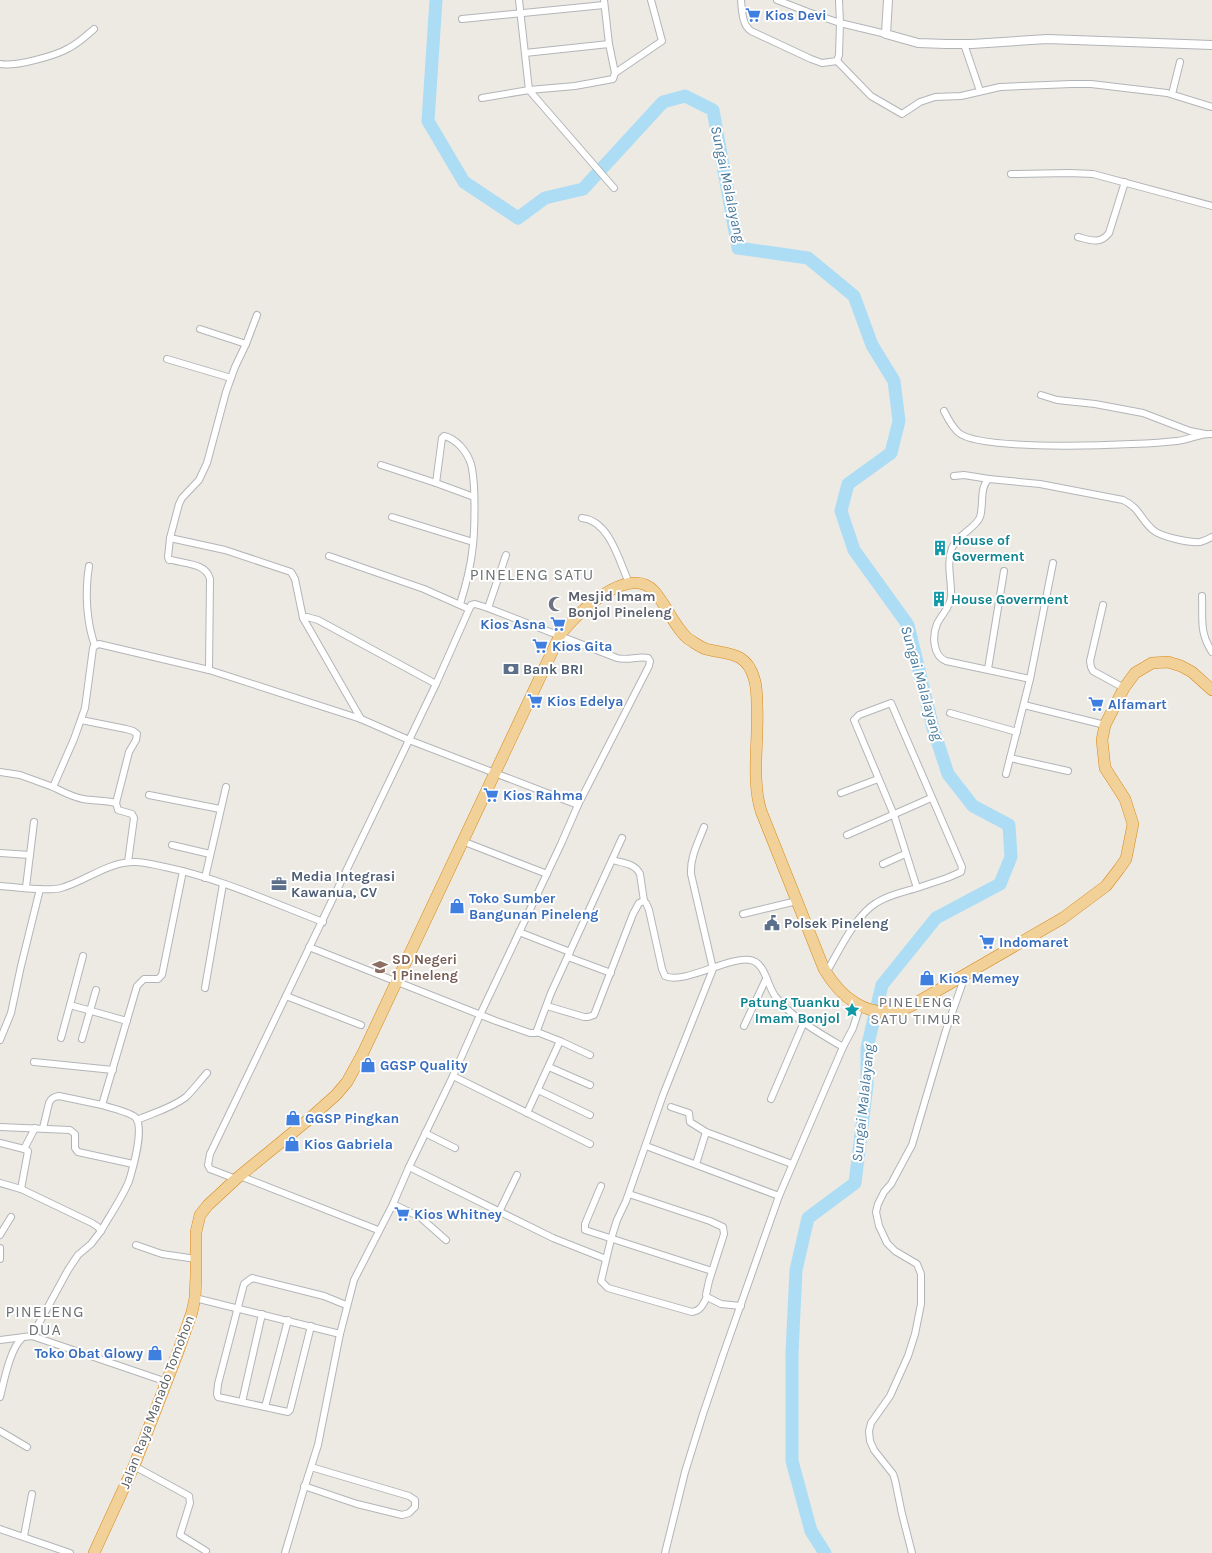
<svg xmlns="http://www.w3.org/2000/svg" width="1212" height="1553" font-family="Karla,sans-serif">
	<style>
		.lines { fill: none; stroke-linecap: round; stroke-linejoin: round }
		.river { stroke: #acddf5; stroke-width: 13 }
		.street-casing { stroke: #b2b5b8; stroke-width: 8 }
		.secondary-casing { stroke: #b1b4b8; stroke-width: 10 }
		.highway-casing { stroke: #d8891a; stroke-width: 12 }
		.street { stroke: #fff; stroke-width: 6 }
		.secondary { stroke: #fff; stroke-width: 8 }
		.highway { stroke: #f1d198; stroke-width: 11 }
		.labels { text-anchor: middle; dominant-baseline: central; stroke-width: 4; stroke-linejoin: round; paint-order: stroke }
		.shop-label { font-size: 14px; font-weight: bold; fill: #366cbe; stroke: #fff; text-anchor: start }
		.culture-label { font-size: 14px; font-weight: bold; fill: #0d838f; stroke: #fff; text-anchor: start }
		.worship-label { font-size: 14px; font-weight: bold; fill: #5b616d; stroke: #fff; text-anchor: start }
		.service-label { font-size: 14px; font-weight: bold; fill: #4e5e75; stroke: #fff; text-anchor: start }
		.education-label { font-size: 14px; font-weight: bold; fill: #785e54; stroke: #fff; text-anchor: start }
		.street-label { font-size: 14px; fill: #5c6063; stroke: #fff }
		.water-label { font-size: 15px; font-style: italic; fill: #487a9d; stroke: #fff }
		.neighbourhood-label { font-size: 15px; letter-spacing: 1px; fill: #6d7275; stroke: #fff }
		.quarter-label { font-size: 16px; letter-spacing: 1px; fill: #6d7275; stroke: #fff }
	</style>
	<rect width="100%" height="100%" fill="#edeae4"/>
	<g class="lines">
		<path class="river" d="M436 0 428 121 464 182 518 218 545 198 583 189 663 102 685 96 713 110 738 248 808 258 854 296 872 345 894 381 899 421 891 453 848 484 841 511 854 550 908 625 933 728 948 774 973 806 1009 825 1011 857 1000 884 936 918 882 985 867 1048V1085L855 1183 808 1218 796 1270 792 1353V1461L811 1531 825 1553"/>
		<defs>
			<g id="street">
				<path d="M519 0 529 90 575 86 613 79 615 73 609 44 604 0"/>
				<path d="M741 0C742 10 742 25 751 31L811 59 822 63 837 61 839 55 840 23 808 12 777 0"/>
				<path d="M839 0 840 23 886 34"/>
				<path d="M462 19 604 5"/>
				<path d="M964 44 980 91"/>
				<path d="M525 53 609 44"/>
				<path d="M837 61 871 96 902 114 920 102 935 97 961 96 1000 87 1071 84H1091L1167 93 1212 107"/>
				<path d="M0 64C15 67 55 56 69 48 79 43 86 36 94 29"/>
				<path d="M615 73 662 41 651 0"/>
				<path d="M1172 94 1180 62"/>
				<path d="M482 98 529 90 614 188"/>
				<path d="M1011 174 1070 173 1093 174 1212 206"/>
				<path d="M1078 237C1090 240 1100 245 1109 233L1125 182"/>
				<path d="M200 329 246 344 235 367 226 392 207 463 199 480 182 498 179 504 170 538 168 557 169 560H172C185 564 206 563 210 579L209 670"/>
				<path d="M246 344 257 315"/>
				<path d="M167 359 231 378"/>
				<path d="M1041 395 1057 400 1095 404 1143 413 1190 431 1205 434"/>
				<path d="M944 411C947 417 954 429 959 433 982 452 1142 445 1177 441 1189 440 1200 433 1212 434"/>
				<path d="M381 465 436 483 474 497"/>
				<path d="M954 476 964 475 989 479"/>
				<path d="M436 483 442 438 444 436C457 439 467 452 471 464 476 483 475 533 472 553 470 570 465 588 460 604"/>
				<path d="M392 517 473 542"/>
				<path d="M582 518C610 521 619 561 629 583"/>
				<path d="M170 538 225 550 291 572 295 579 303 618"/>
				<path d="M329 556 424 589 469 609"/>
				<path d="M89 566C85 591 86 621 95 646"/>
				<path d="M1202 596C1203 619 1199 632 1212 652"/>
				<path d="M1103 605 1090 661 1091 667 1093 671 1124 688"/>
				<path d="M488 608 506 555"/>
				<path d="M988 669 1004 571"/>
				<path d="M1030 679 946 661C933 656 932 636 937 624 941 615 950 608 951 597 952 581 946 564 952 548 958 534 976 528 980 517 984 505 979 487 989 479L1040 484 1123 500C1140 508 1140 519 1153 530 1161 537 1190 543 1200 542 1205 541 1208 539 1212 537"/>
				<path d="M1024 705 1105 725"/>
				<path d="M950 713 1017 732"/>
				<path d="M361 719 303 618 307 617 318 620 436 684"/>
				<path d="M81 720 126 729 133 731 137 734 136 740 129 752 116 803"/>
				<path d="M1010 758 1068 771"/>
				<path d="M0 772 20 775 53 787"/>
				<path d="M1006 774 1030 679 1053 563"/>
				<path d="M841 793 878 779"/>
				<path d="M149 795 220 809"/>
				<path d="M704 827C698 843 690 857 691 874L713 969 663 1095 626 1201 617 1220 611 1239 601 1281 608 1288 692 1312C701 1311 703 1304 707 1297"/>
				<path d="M847 835 931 798"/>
				<path d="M462 841 547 874"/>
				<path d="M172 845 210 854"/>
				<path d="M0 853 30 855"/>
				<path d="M612 860C622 863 635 863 640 874L644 901"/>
				<path d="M128 862 134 818 132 814 118 810 116 803C105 800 94 801 83 799 72 797 63 792 53 787L74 739 85 708 93 648 94 646 99 644 209 670 361 719 409 740 578 805"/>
				<path d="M883 864 905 854"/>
				<path d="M205 878 226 787"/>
				<path d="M0 886C16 887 47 892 61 888 84 882 106 863 132 862 143 861 154 865 165 867 219 878 271 902 323 922"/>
				<path d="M26 887 34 822"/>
				<path d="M743 914 797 901"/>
				<path d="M519 932 570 952"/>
				<path d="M309 947 496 1021 530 1033H536L551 993 622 838"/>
				<path d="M83 956 70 1005 127 1021"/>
				<path d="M568 957 611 973"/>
				<path d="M826 973C839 951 855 916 876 903 888 895 904 892 917 888L894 815 854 720 859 715 891 703 962 867 961 872 947 878 917 888"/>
				<path d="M205 988 223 884"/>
				<path d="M286 996 361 1025"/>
				<path d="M547 1006 584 1017H588L594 1015 633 914 639 903 644 901 646 903 649 910 662 969 665 976C683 985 730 956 750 960 765 962 767 985 775 996 792 1018 819 1033 843 1047"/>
				<path d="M744 1026 766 979"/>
				<path d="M537 1032 560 1041"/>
				<path d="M61 1038 70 1005"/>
				<path d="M82 1039 96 990"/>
				<path d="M0 1040 11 1013 21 966 40 889"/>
				<path d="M34 1062 113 1070"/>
				<path d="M549 1067 590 1085"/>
				<path d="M453 1076 590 1144"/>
				<path d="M538 1090 590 1115"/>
				<path d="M771 1099 804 1022"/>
				<path d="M671 1107 689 1113 690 1122 706 1132 792 1164"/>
				<path d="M527 1113 560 1041 590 1055"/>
				<path d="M137 1120C153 1113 172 1108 186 1097 193 1090 200 1081 207 1073"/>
				<path d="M0 1127 70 1130 75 1134V1148L78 1152 133 1164"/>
				<path d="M43 1128 49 1103C51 1098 54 1097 59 1096L102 1105"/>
				<path d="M425 1133 455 1148"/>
				<path d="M0 1143 24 1149 28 1151 21 1189"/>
				<path d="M646 1146 779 1196"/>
				<path d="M24 1149 35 1128"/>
				<path d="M696 1164 706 1132"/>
				<path d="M409 1167 553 1238 606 1259"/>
				<path d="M240 1176 378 1230"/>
				<path d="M236 1179 210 1169 208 1165 210 1154 436 684 471 605 475 604 488 608 617 658C627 661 638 656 648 658L650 661 649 666 578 805 561 844 480 1015 453 1076 409 1167 393 1204 354 1280 340 1334 318 1445 303 1492 285 1553"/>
				<path d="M0 1183 21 1189 92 1223 98 1227 101 1231 91 1244 78 1255 68 1270 32 1336"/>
				<path d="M601 1186 585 1224V1230L712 1271"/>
				<path d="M629 1194 710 1221 723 1227 724 1234 709 1281 706 1295 707 1297 721 1304 741 1306"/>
				<path d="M393 1204 420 1217 446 1240"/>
				<path d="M499 1212 517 1175"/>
				<path d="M101 1231C110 1215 122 1198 129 1181 133 1168 144 1129 136 1118 131 1112 110 1108 102 1105L137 986 144 979H158L162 975 183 871"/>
				<path d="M0 1235 11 1217"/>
				<path d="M136 1245 162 1254 196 1259"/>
				<path d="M0 1248V1259"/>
				<path d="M195 1298 340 1334"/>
				<path d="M311 1326 290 1410 288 1412 218 1397 217 1394 218 1384 244 1284 252 1278 324 1296 346 1305"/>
				<path d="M0 1340 32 1336 167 1382"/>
				<path d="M0 1397C4 1381 10 1349 22 1338"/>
				<path d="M242 1402 262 1314"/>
				<path d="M265 1407 288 1320"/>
				<path d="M0 1431 27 1447"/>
				<path d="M134 1466 189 1496 190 1503 180 1535 206 1551"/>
				<path d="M304 1486 357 1504 402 1515 409 1513 415 1507V1500L409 1496 311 1467"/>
				<path d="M0 1529 70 1553"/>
				<path d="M24 1536 32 1494"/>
				<path d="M665 1553 685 1472 703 1414 723 1355 779 1196 843 1047 853 1028 860 1006"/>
				<path d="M912 1553 902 1514 895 1480 893 1474 874 1450 870 1441 869 1431 871 1423 890 1396 908 1356 915 1334 921 1304V1274L917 1264 895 1251 887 1243 879 1226 876 1212 878 1204 884 1192 891 1184 912 1145 946 1030 965 976"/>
			</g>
			<path id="secondary" d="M888 0 886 34 918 43 946 44H972L1047 39 1212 45"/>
			<path id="highway" d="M94 1553 134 1466 178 1352 192 1312 195 1298 196 1276V1232L200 1215 208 1205 236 1179 308 1120 336 1095 347 1082 362 1055 560 635C575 615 628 563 654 591 666 604 677 632 690 640 695 643 700 647 706 649 728 655 746 651 754 678 757 687 757 696 757 705 759 739 751 779 761 811L824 969C840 996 865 1018 899 1010 905 1009 911 1006 916 1003L1063 918 1106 886 1119 869 1126 859 1133 824 1125 799 1105 768 1102 740 1105 725 1124 688 1135 673 1152 663 1168 662 1181 666 1192 672 1212 690"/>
		</defs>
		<use href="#street" class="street-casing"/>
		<use href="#secondary" class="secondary-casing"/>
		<use href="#highway" class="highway-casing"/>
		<use href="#street" class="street"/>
		<use href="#secondary" class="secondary"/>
		<use href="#highway" class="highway"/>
	</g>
	<defs>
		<symbol id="supermarket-bare" viewBox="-9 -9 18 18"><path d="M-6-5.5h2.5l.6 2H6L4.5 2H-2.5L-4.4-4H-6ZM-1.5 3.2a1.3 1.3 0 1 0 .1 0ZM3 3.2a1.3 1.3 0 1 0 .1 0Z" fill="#3f7fe0" stroke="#fff" stroke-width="2.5" paint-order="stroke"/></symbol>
		<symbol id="building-bare" viewBox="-9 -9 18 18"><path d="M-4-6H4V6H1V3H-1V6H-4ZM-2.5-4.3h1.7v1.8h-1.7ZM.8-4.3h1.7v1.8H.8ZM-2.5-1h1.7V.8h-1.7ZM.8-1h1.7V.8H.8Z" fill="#0f9aa8" stroke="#fff" stroke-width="2.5" paint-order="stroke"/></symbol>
		<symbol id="mosque-bare" viewBox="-9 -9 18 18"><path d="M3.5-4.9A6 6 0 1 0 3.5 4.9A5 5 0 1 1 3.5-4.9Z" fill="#6b7280" stroke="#fff" stroke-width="2.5" paint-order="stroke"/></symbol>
		<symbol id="bank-bare" viewBox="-9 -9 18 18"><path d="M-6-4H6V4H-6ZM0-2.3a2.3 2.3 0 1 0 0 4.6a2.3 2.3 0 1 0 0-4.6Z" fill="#5c6f8a" stroke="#fff" stroke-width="2.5" paint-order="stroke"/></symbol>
		<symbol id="office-bare" viewBox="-9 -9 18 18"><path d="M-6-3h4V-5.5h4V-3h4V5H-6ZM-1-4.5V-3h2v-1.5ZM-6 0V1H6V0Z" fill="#5c6f8a" stroke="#fff" stroke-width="2.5" paint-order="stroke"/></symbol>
		<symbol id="shop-bare" viewBox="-9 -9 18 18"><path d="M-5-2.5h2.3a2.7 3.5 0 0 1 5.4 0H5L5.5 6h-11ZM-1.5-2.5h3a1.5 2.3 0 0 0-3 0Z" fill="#3f7fe0" stroke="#fff" stroke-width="2.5" paint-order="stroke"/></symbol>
		<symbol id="civic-bare" viewBox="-9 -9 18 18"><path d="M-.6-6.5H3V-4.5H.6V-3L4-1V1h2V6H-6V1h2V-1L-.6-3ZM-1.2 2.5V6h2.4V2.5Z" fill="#5c6f8a" stroke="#fff" stroke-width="2.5" paint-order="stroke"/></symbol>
		<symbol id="school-bare" viewBox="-9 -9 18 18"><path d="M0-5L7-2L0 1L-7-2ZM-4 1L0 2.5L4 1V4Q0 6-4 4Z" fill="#8d6e63" stroke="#fff" stroke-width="2.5" paint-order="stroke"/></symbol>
		<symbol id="sight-bare" viewBox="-9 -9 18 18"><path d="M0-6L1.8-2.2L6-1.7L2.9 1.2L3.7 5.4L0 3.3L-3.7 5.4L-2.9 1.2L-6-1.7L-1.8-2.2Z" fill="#0f9aa8" stroke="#fff" stroke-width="2.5" paint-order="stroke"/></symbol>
	</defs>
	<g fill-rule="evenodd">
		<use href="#supermarket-bare" x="742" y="4" width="22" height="22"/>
		<use href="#building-bare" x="929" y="537" width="22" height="22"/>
		<use href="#building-bare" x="928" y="588" width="22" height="22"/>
		<use href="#mosque-bare" x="545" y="593" width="22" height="22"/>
		<use href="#supermarket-bare" x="547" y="613" width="22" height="22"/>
		<use href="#supermarket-bare" x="529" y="635" width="22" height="22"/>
		<use href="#bank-bare" x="500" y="658" width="22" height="22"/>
		<use href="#supermarket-bare" x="524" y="690" width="22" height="22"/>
		<use href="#supermarket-bare" x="1085" y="693" width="22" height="22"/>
		<use href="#supermarket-bare" x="480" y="784" width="22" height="22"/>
		<use href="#office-bare" x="268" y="873" width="22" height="22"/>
		<use href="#shop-bare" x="446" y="895" width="22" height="22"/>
		<use href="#civic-bare" x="761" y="912" width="22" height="22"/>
		<use href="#supermarket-bare" x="976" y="931" width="22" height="22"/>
		<use href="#school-bare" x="369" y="956" width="22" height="22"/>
		<use href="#shop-bare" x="916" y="967" width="22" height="22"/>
		<use href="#sight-bare" x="841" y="999" width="22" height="22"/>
		<use href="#shop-bare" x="357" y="1054" width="22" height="22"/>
		<use href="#shop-bare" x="282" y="1107" width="22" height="22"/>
		<use href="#shop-bare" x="281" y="1133" width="22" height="22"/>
		<use href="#supermarket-bare" x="391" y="1203" width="22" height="22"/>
		<use href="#shop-bare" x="144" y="1342" width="22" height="22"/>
	</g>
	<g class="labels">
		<g class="shop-label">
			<text x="765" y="15">Kios Devi</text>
			<text x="546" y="624" text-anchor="end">Kios Asna</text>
			<text x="552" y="646">Kios Gita</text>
			<text x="547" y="701">Kios Edelya</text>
			<text x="1108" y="704">Alfamart</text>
			<text x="503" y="795">Kios Rahma</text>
			<text x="469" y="898">Toko Sumber<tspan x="469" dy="16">Bangunan Pineleng</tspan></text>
			<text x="999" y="942">Indomaret</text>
			<text x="939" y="978">Kios Memey</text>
			<text x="380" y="1065">GGSP Quality</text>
			<text x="305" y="1118">GGSP Pingkan</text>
			<text x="304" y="1144">Kios Gabriela</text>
			<text x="414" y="1214">Kios Whitney</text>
			<text x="143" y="1353" text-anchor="end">Toko Obat Glowy</text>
		</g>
		<g class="culture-label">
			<text x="952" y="540">House of<tspan x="952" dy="16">Goverment</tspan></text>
			<text x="951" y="599">House Goverment</text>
			<text x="840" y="1002" text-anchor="end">Patung Tuanku<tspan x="840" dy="16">Imam Bonjol</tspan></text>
		</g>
		<g class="worship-label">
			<text x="568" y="596">Mesjid Imam<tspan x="568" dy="16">Bonjol Pineleng</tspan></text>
		</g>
		<g class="service-label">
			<text x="523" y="669">Bank BRI</text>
			<text x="291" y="876">Media Integrasi<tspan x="291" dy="16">Kawanua, CV</tspan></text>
			<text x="784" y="923">Polsek Pineleng</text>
		</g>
		<g class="education-label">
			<text x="392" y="959">SD Negeri<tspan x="392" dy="16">1 Pineleng</tspan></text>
		</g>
		<g class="street-label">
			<text transform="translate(157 1402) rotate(-69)">Jalan Raya Manado Tomohon</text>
		</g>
		<g class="water-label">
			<text transform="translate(728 184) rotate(78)">Sungai Malalayang</text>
			<text transform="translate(922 683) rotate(74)">Sungai Malalayang</text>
			<text transform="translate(863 1103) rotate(-84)">Sungai Malalayang</text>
		</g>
		<g class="neighbourhood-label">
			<text x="916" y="1002">PINELENG<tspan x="916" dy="17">SATU TIMUR</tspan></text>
		</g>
		<g class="quarter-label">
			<text x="532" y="574">PINELENG SATU</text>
			<text x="45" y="1311">PINELENG<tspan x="45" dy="18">DUA</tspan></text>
		</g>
	</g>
</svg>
